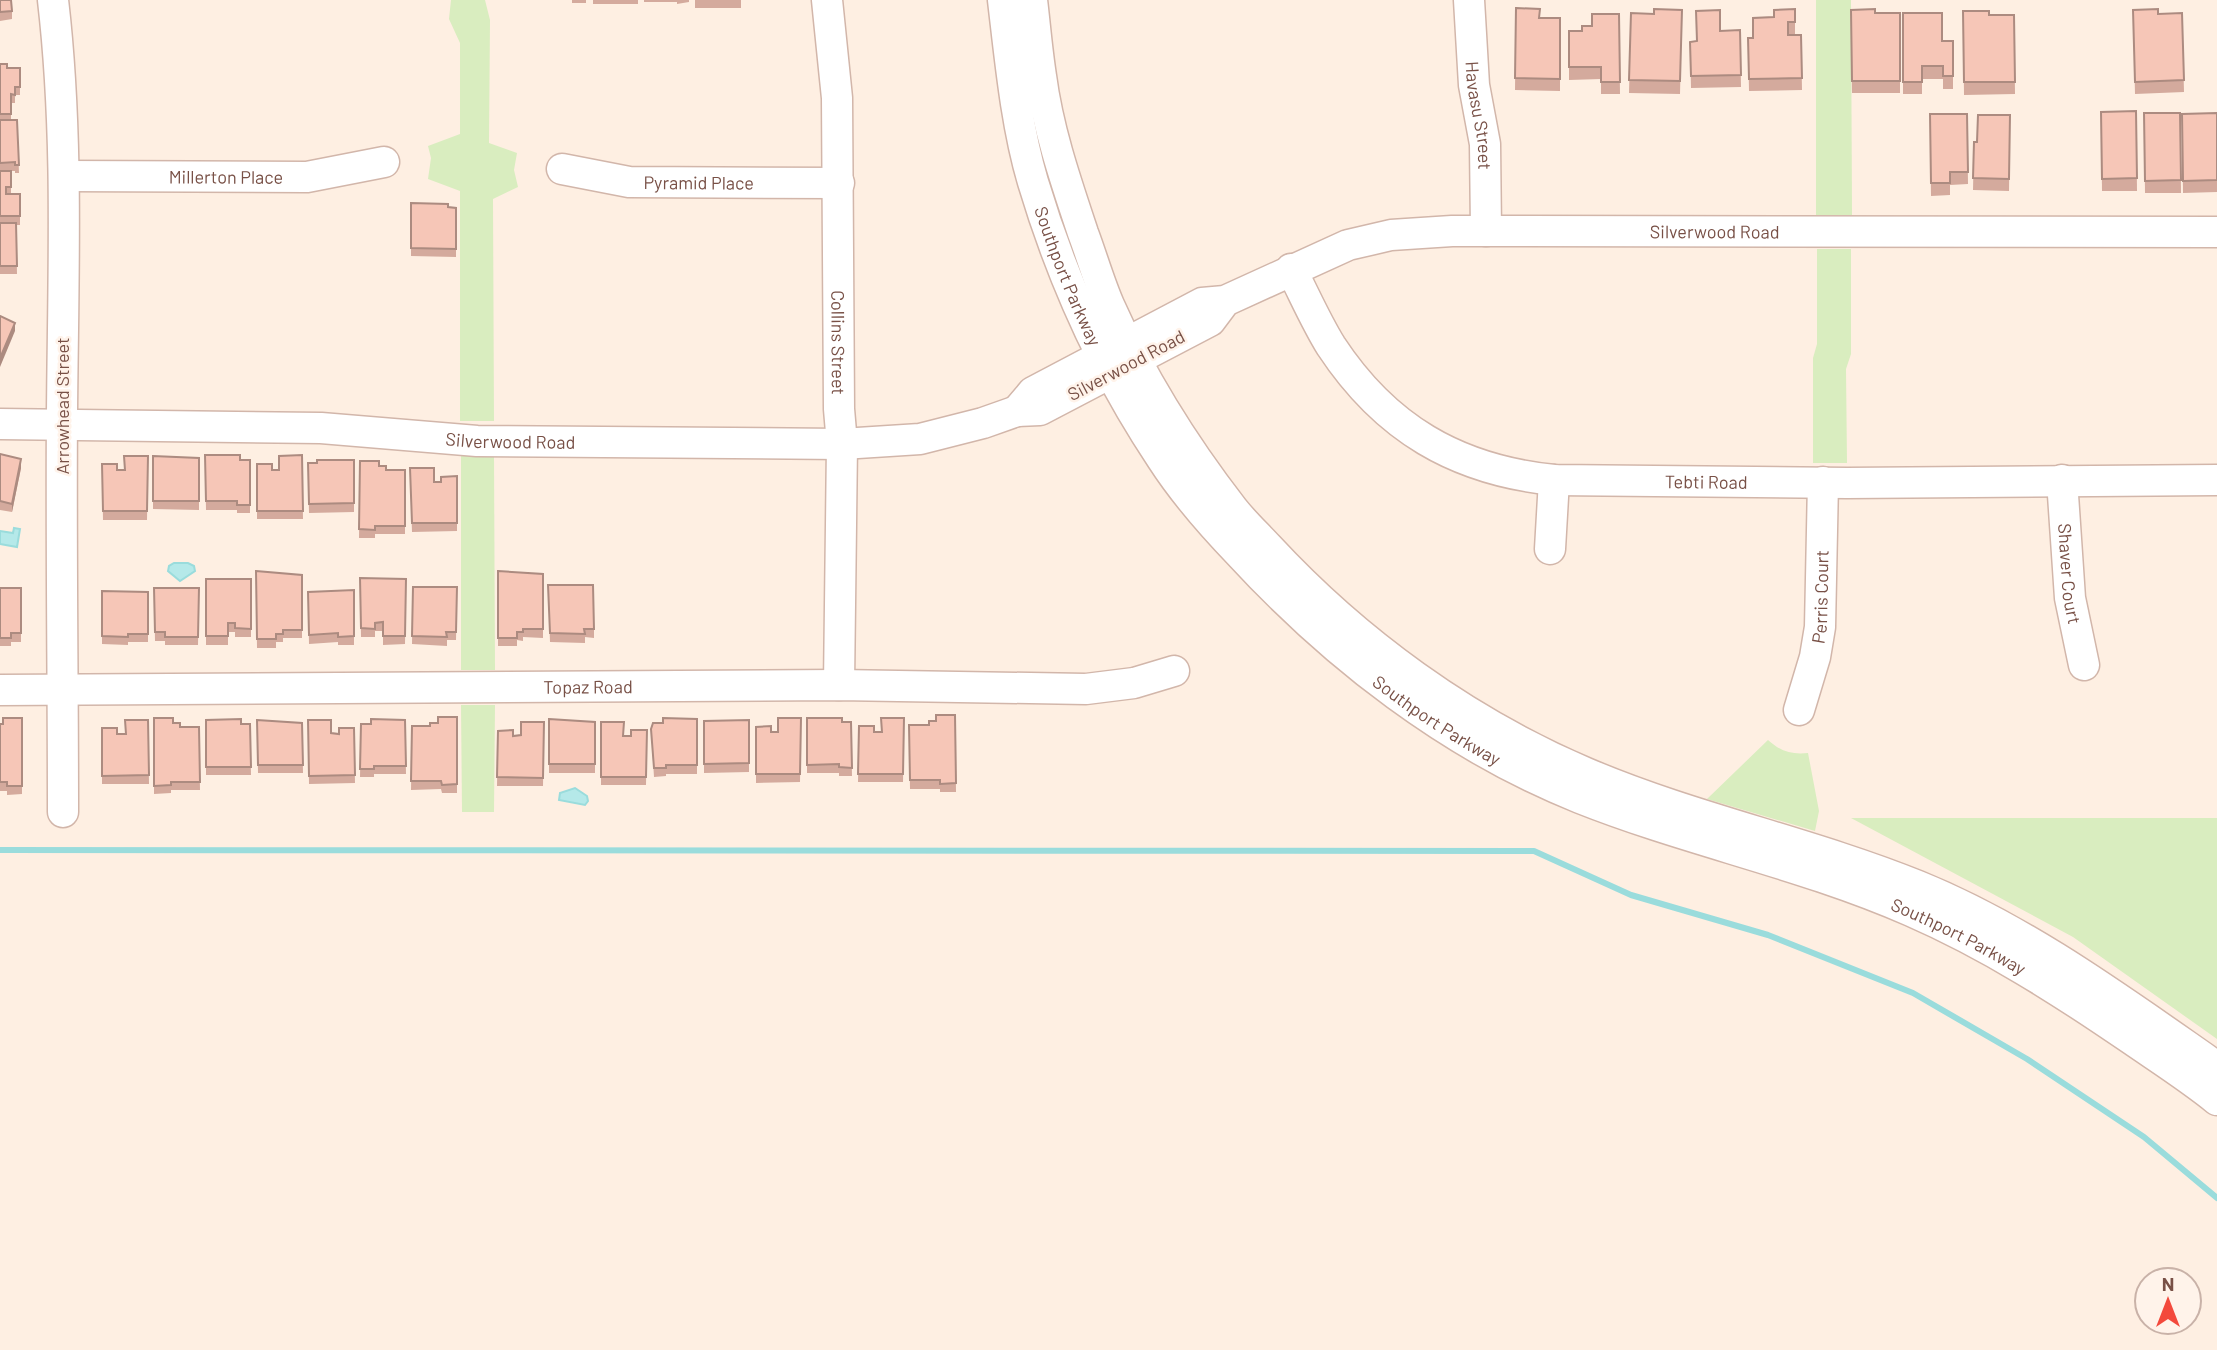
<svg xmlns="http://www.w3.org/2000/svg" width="2217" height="1350" font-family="Barlow,sans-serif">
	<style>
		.green { fill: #d9edbf }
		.water { fill: #b5e9e9; stroke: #9adcdc; stroke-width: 2 }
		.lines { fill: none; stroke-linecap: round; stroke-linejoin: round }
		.stream { stroke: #9adcdc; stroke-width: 6 }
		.minor-casing { stroke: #d2b6aa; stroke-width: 33 }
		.minor { stroke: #fff; stroke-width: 30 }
		.wall { fill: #d4aa9d }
		.shaded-wall { fill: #ac8b80 }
		.building { fill: #f6c6b7; stroke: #ac8b80; stroke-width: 2 }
		.labels { text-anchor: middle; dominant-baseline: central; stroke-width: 5; stroke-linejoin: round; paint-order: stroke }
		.street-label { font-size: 18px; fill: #785046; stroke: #fff3ea }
	</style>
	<rect width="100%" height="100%" fill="#feefe2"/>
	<g class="green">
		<path d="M451 0H485L490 20 489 143 517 153 514 170 518 187 493 199 494 421H460V191L428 179 431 158 428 146 460 134V43L449 19Z"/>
		<path d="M1816 0H1851L1852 215H1816Z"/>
		<path d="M1817 249H1851V354L1846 369 1847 463H1813V358L1817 344Z"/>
		<path d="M494 454 495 670H461V455Z"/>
		<path d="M461 705H495L494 812H462Z"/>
		<path d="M1768 740C1780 751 1792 755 1808 753L1819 811 1815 831 1707 799Z"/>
		<path d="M1851 818H2217V1039L2073 937Z"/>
	</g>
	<g class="water">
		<path d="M14 528 20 529 17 547 0 544V531L13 533Z"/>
		<path d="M174 563H188L194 566 195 571 180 581 168 571 169 566Z"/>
		<path d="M575 788 587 796 588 801 585 805 559 800 560 793Z"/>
	</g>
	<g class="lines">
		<path class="stream" d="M0 850 1534 851 1631 895 1768 935 1913 993 2027 1059 2144 1137 2217 1198"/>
		<defs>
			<g id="minor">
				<path d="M53 0C69 137 63 276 62 414 61 546 63 679 63 812"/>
				<path id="s1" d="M827 0 837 98 839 409 842 444 839 685"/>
				<path id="s2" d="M1003 0C1010 59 1016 125 1033 182 1062 279 1106 375 1162 459 1184 493 1212 525 1240 554 1334 656 1450 746 1580 798 1688 841 1804 864 1911 911 1989 945 2061 991 2131 1039 2160 1059 2190 1078 2217 1100"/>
				<path d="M1032 0C1035 25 1037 51 1041 76 1048 130 1066 182 1083 233 1092 257 1099 282 1109 305 1141 377 1185 447 1233 509 1244 523 1257 535 1268 547 1356 642 1466 722 1586 773 1694 819 1809 842 1918 886 2026 930 2122 1001 2217 1067"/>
				<path id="s3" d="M1469 0 1474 85 1485 144 1486 231"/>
				<path id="s4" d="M562 169 629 182 839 183"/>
				<path id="s5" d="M65 176 307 177 384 162"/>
				<path id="s6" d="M1291 269C1304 294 1316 322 1331 346 1385 428 1456 470 1554 480L1847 483 2217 480"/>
				<path id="s7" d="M1225 301 1210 321 1040 410 1017 411 1033 392 1202 303 1225 301 1348 245 1391 235 1452 231 2217 232"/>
				<path id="s8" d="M0 424 321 428 477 441 842 444 920 439 983 423 1017 411"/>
				<path id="s9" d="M2062 480 2070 598 2084 665"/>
				<path d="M1550 549 1554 480"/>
				<path id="s10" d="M0 690 839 685 1086 689 1134 683 1174 671"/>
				<path id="s11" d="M1799 710 1815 657 1820 627 1823 482"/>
			</g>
		</defs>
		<use href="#minor" class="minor-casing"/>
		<use href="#minor" class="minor"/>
	</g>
	<g class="wall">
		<path d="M0 0 12 11V19L0 21Z"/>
		<path d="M541 0H586V3H572V0Z"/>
		<rect x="593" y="0" width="45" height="4"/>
		<path d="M644 0H689V2L677 4V2H644Z"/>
		<rect x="695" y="0" width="46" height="8"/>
		<path d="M1516 8 1540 18H1560V91L1515 90Z"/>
		<path d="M1795 9V34H1788V35H1801L1802 90 1749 91 1748 38H1753Z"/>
		<path d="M1682 10 1680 94 1629 93 1631 13 1654 14Z"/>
		<path d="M1851 10 1875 13H1900V93H1852Z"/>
		<path d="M2133 10 2158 14 2182 13 2184 92 2135 94Z"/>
		<path d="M1963 11 1989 15H2014L2015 94 1964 95Z"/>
		<path d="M1903 13 1942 41H1953V89H1943V79H1922V94H1903Z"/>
		<path d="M1619 14 1620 94H1601V79L1569 80V31H1582Z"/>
		<path d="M1740 30 1741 87 1691 88 1690 42 1696 41 1720 31Z"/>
		<path d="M0 68H20V95H15V103H11V120H17L19 173H15V171H0Z"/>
		<path d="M2136 111 2137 191H2102L2101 112Z"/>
		<path d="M2144 113H2180L2181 193H2145Z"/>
		<path d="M2217 113V192L2183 193 2182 114Z"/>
		<path d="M1930 114H1967L1968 184 1950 185V195L1931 196Z"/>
		<path d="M2010 115 2009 191 1973 190 1974 142H1977Z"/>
		<path d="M0 171H11V194H20V225H16L17 274H0Z"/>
		<path d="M411 203 456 208V257L411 256Z"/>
		<path d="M0 454 21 468 12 512 0 510Z"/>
		<path d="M205 455 240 460H250V513H237V510H206Z"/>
		<path d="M302 455 303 519H257V464L272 470H279Z"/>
		<path d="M148 456 147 520H103L102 464 117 470H125Z"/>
		<path d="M153 456 199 458V510L153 509Z"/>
		<path d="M354 460V512L309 513 308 463Z"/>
		<path d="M360 461 379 466 386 470H405V534H375V538H359Z"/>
		<path d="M410 468 434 482H441L457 476V531L412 532Z"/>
		<path d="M256 571 302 575V638H283V642H276V648H257Z"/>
		<path d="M498 571 543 574V638L523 637V641L517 640V646H498Z"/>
		<path d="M360 578 406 579 405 644 383 645V631H375V637H361Z"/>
		<path d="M206 579H251V637H235V632H228V645H206Z"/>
		<path d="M548 585 594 629V638L585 637V643L550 642Z"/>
		<path d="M413 587H457L456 640H447V646L412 644Z"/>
		<path d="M0 588H21V642H11V646H0Z"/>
		<path d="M154 588H199L198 645H165V641H155Z"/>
		<path d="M354 590V645H338V642L309 644 308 592Z"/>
		<path d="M102 591 148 592V642H128V645L102 644Z"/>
		<path d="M955 715 956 792H940V789H910L909 725H929L936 721Z"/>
		<path d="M457 717V793H442L441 789 411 790 412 726H430Z"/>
		<path d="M22 718V794L7 795V791H0V724Z"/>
		<path d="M154 718 173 723 180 727H199L200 790H171V793L154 794Z"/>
		<path d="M801 718 800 782 756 783V727L771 732H778Z"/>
		<path d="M807 718 842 722H851L852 776H839V773H807Z"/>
		<path d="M904 718 903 782H858L859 726 874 732H881Z"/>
		<path d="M549 719 595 722V773H549Z"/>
		<path d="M697 719V774H666V776L654 777 651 729 663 723Z"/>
		<path d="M148 720 149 784H102V728L117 734H126Z"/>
		<path d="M206 720 250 724 251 775H206Z"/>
		<path d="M257 720 302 723 303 773H258Z"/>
		<path d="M308 720 331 733 339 734 354 728 355 783 309 784Z"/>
		<path d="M405 720 406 774H374V777H360L361 724Z"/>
		<path d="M749 720V772L704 773V721Z"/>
		<path d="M544 722 543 786H497L498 731 513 736 521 735Z"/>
		<path d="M601 722 624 736H631L647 730 646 785H601Z"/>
	</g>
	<g class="shaded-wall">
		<path d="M15 323V331L0 367V358Z"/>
		<path d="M21 459V468L12 512V504Z"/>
	</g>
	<g class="building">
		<path d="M0 0H11L12 11 0 12Z"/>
		<path d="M1516 8 1540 9 1539 18H1560V79L1515 78Z"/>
		<path d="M1654 9 1682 10 1680 81 1629 80 1631 13 1654 14Z"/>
		<path d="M1795 9V22H1788V35H1801L1802 78 1749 79 1748 38H1753V18L1774 17V10Z"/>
		<path d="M1875 9V13H1900V81H1852L1851 10Z"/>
		<path d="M2158 9V14L2182 13 2184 80 2135 82 2133 10Z"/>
		<path d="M1720 10V31L1740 30 1741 75 1691 76 1690 42 1697 41 1696 11Z"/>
		<path d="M1963 11H1989V15H2014L2015 82H1964Z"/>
		<path d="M1903 13H1942V41H1953V76H1943V66H1922V82H1903Z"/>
		<path d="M1592 14H1619L1620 82H1601V67H1569V31H1582V26H1592Z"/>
		<path d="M0 64H7V68H20V87H15V95L11 94V114H0Z"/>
		<path d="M2136 111 2137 178 2102 179 2101 112Z"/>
		<path d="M2144 113H2180L2181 180 2145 181Z"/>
		<path d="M2217 113V180L2183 181 2182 114Z"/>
		<path d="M1930 114H1967L1968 172H1950V183H1931Z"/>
		<path d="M1978 115H2010L2009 179 1973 178 1974 142H1977Z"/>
		<path d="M0 120H17L19 165H15V162L0 163Z"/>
		<path d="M0 171H11V187H6V194H20V216H0Z"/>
		<path d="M411 203 448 204V207L456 208V249L411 248Z"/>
		<path d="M0 223H16L17 266H0Z"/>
		<path d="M0 316 15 323 0 358Z"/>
		<path d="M0 454 21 459 12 504 0 501Z"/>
		<path d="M205 455H240V460H250V505H237V501H206Z"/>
		<path d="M302 455 303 511H257V464H272V470H279V456Z"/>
		<path d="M124 456H148L147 511H103L102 464H117V470H125Z"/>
		<path d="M153 456 199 458V501H153Z"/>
		<path d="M317 460H354V503L309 504 308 463H317Z"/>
		<path d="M360 461H379V466H386V470H405V526H375V530L359 529Z"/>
		<path d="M410 468H434V482H441V477L457 476V523H412Z"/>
		<path d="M256 571 302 575V630H283V634H276V639H257Z"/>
		<path d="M498 571 543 574V629H523V632H517V638H498Z"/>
		<path d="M360 578 406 579 405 636H383V622L375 623V629L361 628Z"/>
		<path d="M206 579H251V629L235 628V623H228V636H206Z"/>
		<path d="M548 585H593L594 629H584L585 634 550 633Z"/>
		<path d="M413 587H457L456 632H446L447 637 412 636Z"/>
		<path d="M0 588H21V633H11V638H0Z"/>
		<path d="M154 588H199L198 637H165V632H155Z"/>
		<path d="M354 590V636L338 637V633L309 635 308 592Z"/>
		<path d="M102 591 148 592V634H128V637L102 636Z"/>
		<path d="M936 715H955L956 783 940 784V780H910L909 725H929V721H936Z"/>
		<path d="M438 717H457V784L442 785 441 781H411L412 726H430V723H438Z"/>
		<path d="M3 718H22V786H7V782H0V724H3Z"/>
		<path d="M154 718H173V723H180V727H199L200 782H171V785L154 786Z"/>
		<path d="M663 718 697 719V765H666V768H654L651 729 653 723H663Z"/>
		<path d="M778 718H801L800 774H756V727L771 726V732H778Z"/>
		<path d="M807 718H842V722H851L852 768 839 767V764L807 765Z"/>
		<path d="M881 718H904L903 774H858L859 726H874V732H882Z"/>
		<path d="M241 719V724H250L251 767H206V720Z"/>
		<path d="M371 719 405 720 406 766H374V769H360L361 724H371Z"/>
		<path d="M549 719 595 722V764H549Z"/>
		<path d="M125 720H148L149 775 102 776V728H117V734H126Z"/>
		<path d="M257 720 302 723 303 765H258Z"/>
		<path d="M308 720H331V733L339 734V728H354L355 775 309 776Z"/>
		<path d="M749 720V763L704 764V721Z"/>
		<path d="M521 722H544L543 778 497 777 498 731 513 730V736L521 735Z"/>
		<path d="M601 722H624L623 736H631V730H647L646 777H601Z"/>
	</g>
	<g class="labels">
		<g class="street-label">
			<text stroke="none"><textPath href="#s3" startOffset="116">Havasu Street</textPath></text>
			<text stroke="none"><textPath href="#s5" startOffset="161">Millerton Place</textPath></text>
			<text stroke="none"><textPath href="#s4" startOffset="138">Pyramid Place</textPath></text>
			<text stroke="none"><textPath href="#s7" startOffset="982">Silverwood Road</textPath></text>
			<text stroke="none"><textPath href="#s2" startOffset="285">Southport Parkway</textPath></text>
			<text stroke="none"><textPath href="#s1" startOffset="343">Collins Street</textPath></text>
			<text transform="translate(1126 365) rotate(-28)">Silverwood Road</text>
			<text transform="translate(62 406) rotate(-90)">Arrowhead Street</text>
			<text stroke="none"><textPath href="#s8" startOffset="511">Silverwood Road</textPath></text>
			<text stroke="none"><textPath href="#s6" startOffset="509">Tebti Road</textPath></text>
			<text stroke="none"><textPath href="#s9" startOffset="94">Shaver Court</textPath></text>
			<text stroke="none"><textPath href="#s11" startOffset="116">Perris Court</textPath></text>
			<text stroke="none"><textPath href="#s10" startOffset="588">Topaz Road</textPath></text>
			<text stroke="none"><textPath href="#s2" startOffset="873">Southport Parkway</textPath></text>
			<text stroke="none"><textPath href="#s2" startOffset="1440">Southport Parkway</textPath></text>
		</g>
	</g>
	<g transform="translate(2168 1301)"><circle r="33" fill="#fff3ea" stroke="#c9b2a8" stroke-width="2"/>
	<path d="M0-5L12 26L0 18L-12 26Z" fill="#f3493c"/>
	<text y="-10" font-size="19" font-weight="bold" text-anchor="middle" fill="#785046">N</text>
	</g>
</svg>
